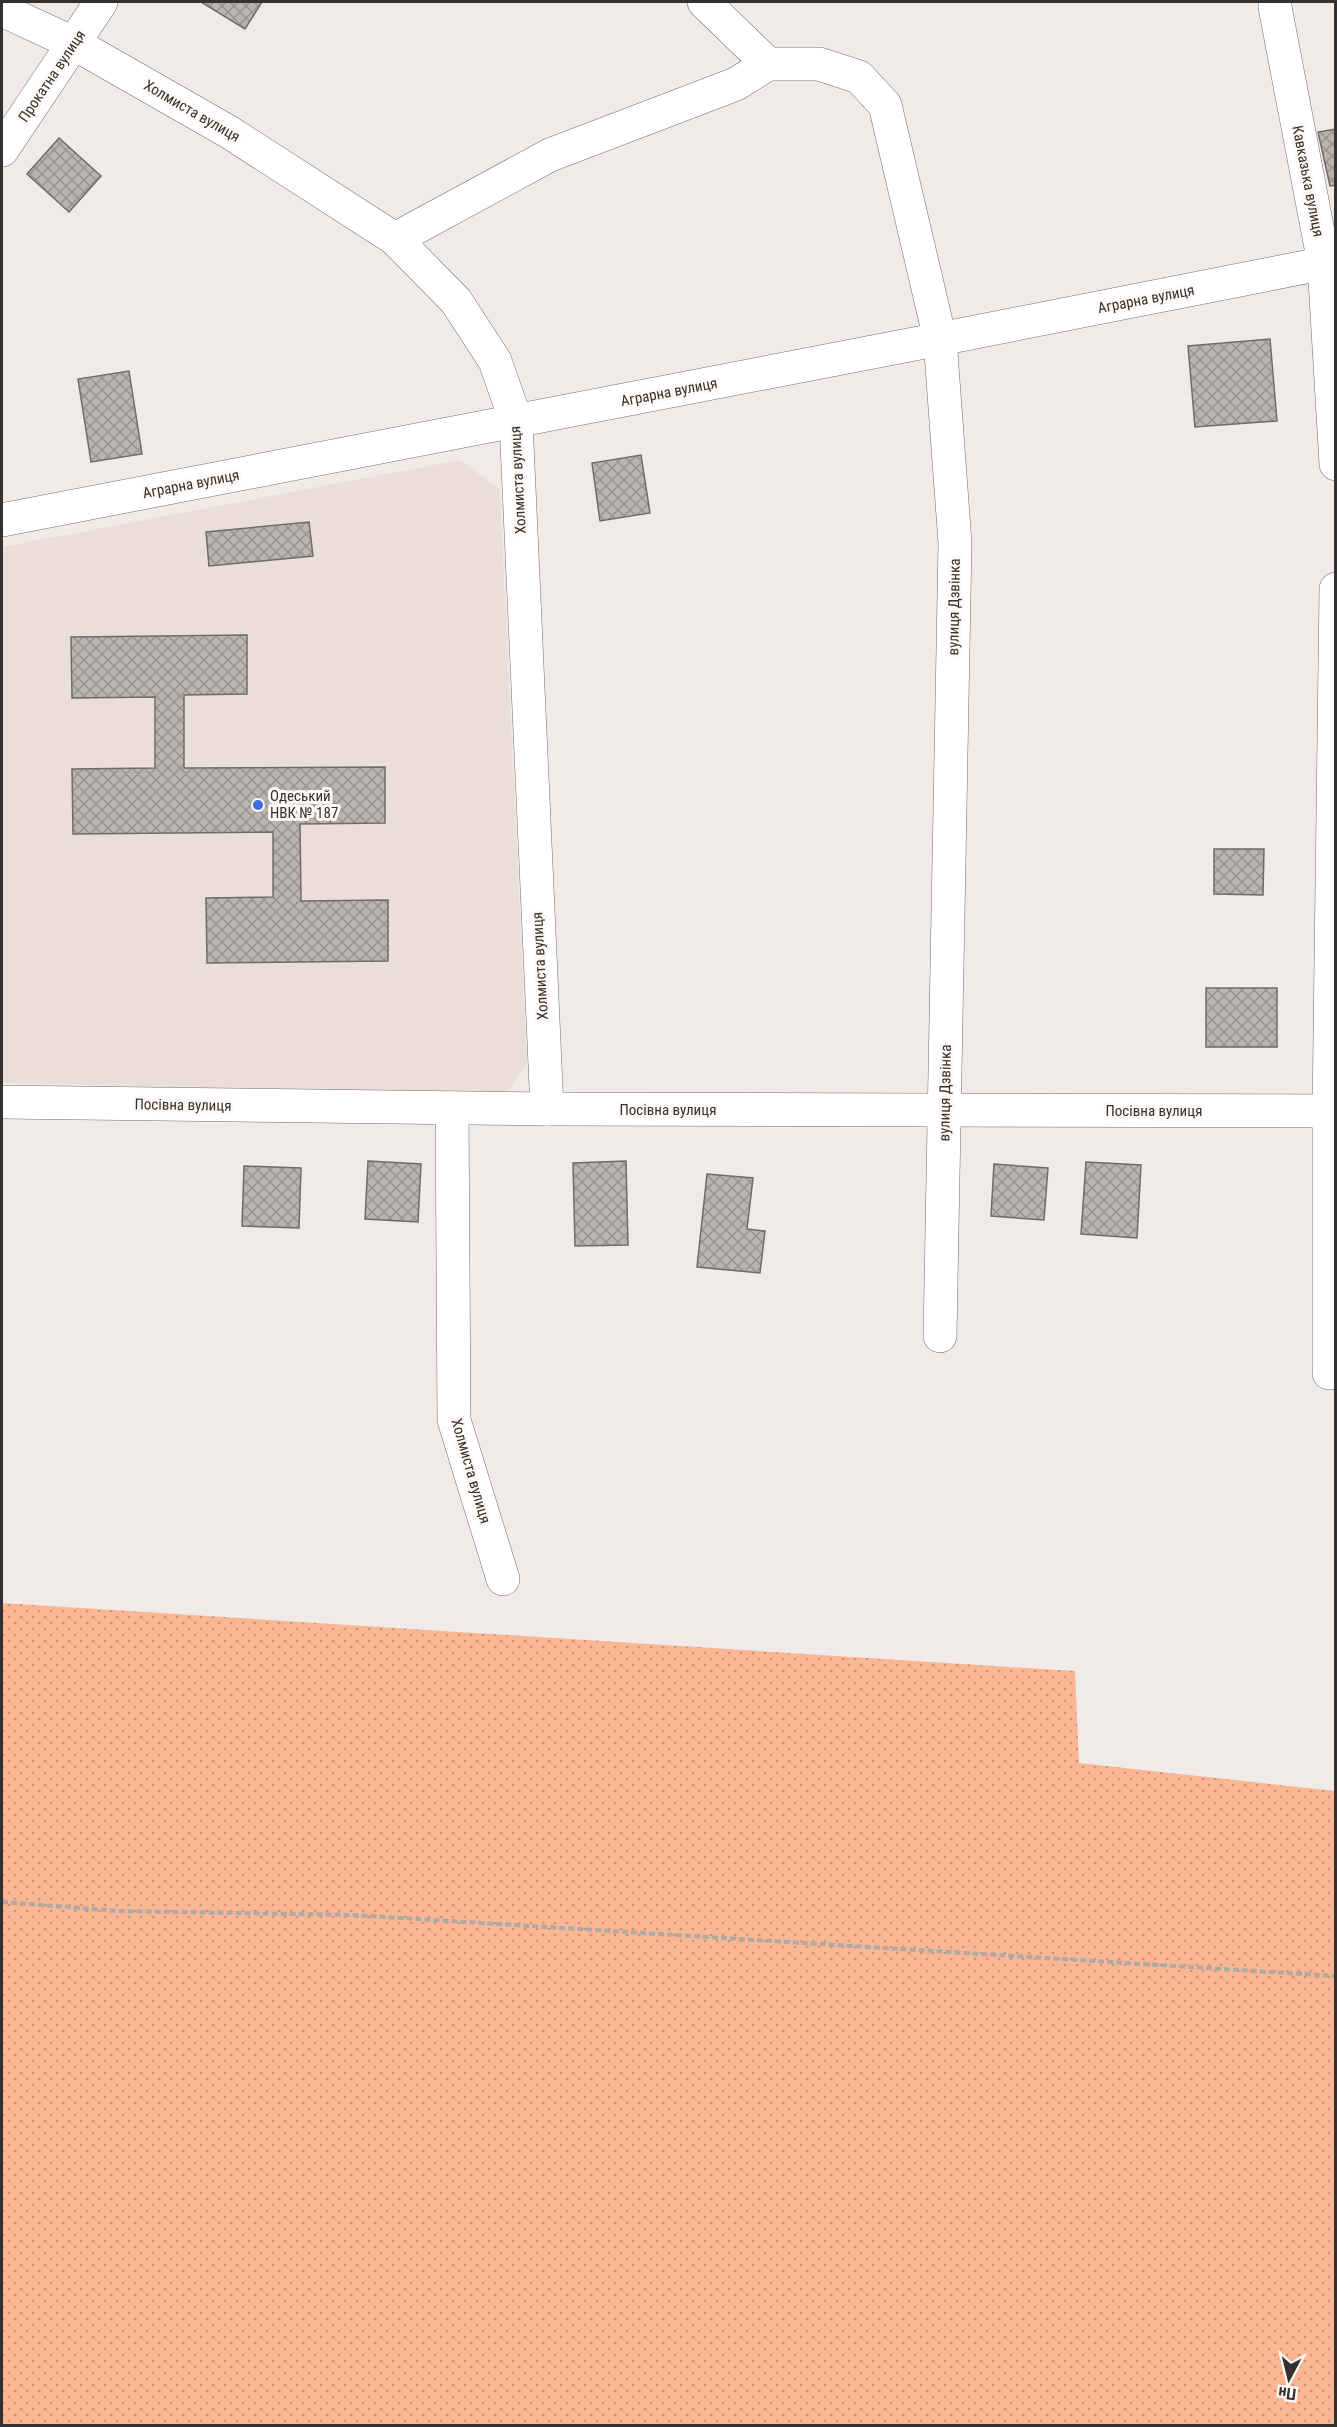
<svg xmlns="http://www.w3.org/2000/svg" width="1337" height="2427" font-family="'Roboto Condensed',sans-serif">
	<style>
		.built { fill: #ebded9 }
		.grass { fill: url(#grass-dots) }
		.building { fill: url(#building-cross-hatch); stroke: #6f6b69; stroke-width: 1.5 }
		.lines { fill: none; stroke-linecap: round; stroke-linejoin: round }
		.minor-casing { stroke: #726d6b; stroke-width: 34 }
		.path { stroke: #ada9a7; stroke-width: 4; stroke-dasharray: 6 3; stroke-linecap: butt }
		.minor { stroke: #fff; stroke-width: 33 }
		.poi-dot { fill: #3b6fdf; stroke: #fef8f6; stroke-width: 2 }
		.labels { text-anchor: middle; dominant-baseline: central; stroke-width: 6; stroke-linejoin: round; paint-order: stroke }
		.street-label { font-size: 15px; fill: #333130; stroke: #fef8f6 }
		.poi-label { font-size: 15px; fill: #333130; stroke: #fef8f6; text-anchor: start }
	</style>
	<defs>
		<pattern id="grass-dots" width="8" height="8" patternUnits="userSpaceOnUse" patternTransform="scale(1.5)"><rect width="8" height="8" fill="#fbb794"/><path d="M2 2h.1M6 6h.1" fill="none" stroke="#cc9579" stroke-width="1.8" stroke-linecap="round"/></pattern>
		<pattern id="building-cross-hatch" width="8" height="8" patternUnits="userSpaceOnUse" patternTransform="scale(1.5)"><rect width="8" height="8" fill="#b9b4b1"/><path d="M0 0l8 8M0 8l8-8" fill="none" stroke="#979390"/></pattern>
	</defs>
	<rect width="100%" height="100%" fill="#f0ebe8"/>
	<path class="built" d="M460 460 500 489 527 1064 505 1095 2 1083V547Z"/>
	<path class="grass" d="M2 1603 1075 1671 1079 1763 1335 1791V2425H2Z"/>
	<g class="building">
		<path d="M201 2H262L245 29Z"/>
		<path d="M1336 129V185L1330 186 1318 132Z"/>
		<path d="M59 138 101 176 69 212 27 174Z"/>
		<path d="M1270 339 1277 421 1195 427 1188 346Z"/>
		<path d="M129 371 142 454 91 462 78 379Z"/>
		<path d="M641 455 650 513 600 521 592 463Z"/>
		<path d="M309 522 313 556 209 566 206 532Z"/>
		<path d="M247 635V694L184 695V768L385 767V823L300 824 301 901 388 900V961L207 963 206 898 273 897V832L73 834 72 769 155 768V697L72 698 71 637Z"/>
		<path d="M1214 849H1264L1263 895 1214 894Z"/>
		<rect x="1206" y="988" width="71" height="59"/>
		<path d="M368 1161 421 1164 418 1222 365 1219Z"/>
		<path d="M626 1161 628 1245 575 1246 573 1163Z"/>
		<path d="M1086 1162 1141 1165 1137 1238 1081 1234Z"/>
		<path d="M994 1164 1048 1168 1044 1220 991 1216Z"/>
		<path d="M244 1166 301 1168 299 1228 242 1226Z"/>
		<path d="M707 1174 753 1178 747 1229 765 1231 760 1273 697 1267Z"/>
	</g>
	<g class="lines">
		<defs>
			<g id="minor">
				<path d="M704 2 768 64H819L859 77 885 105 940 339 955 543 940 1336"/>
				<path d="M1275 7 1324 263 1336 464"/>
				<path d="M2 10 75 44 229 132 395 239 456 301 495 361 516 421 547 1109"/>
				<path d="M2 150 101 2"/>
				<path d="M395 239 550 155 736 84 768 64"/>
				<path d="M2 520 940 339 1336 261"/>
				<path d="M2 1102 547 1109 1336 1111"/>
				<path d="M452 1108 454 1420 503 1579"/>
				<path d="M1329 1373V1111L1336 589"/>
			</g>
		</defs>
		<use href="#minor" class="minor-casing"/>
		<path class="path" d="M2 1902 119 1911 353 1915 1336 1976"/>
		<use href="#minor" class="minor"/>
	</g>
	<circle class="poi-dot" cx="258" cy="805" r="6"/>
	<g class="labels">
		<g class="street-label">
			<text transform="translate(52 76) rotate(-56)">Прокатна вулиця</text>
			<text transform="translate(192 111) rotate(30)">Холмиста вулиця</text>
			<text transform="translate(1308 181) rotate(79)">Кавказька вулиця</text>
			<text transform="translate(1146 299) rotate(-11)">Аграрна вулиця</text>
			<text transform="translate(669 392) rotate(-11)">Аграрна вулиця</text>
			<text transform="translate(518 480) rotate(-93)">Холмиста вулиця</text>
			<text transform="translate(191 484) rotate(-11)">Аграрна вулиця</text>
			<text transform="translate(954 607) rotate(-89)">вулиця Дзвінка</text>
			<text transform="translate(540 966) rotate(-93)">Холмиста вулиця</text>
			<text transform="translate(945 1093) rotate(-89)">вулиця Дзвінка</text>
			<text transform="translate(183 1105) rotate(1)">Посівна вулиця</text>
			<text x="668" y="1110">Посівна вулиця</text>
			<text x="1154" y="1111">Посівна вулиця</text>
			<text transform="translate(471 1471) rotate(74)">Холмиста вулиця</text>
		</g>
		<g class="poi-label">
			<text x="270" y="796">Одеський<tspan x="270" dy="17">НВК № 187</tspan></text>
		</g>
	</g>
	<rect width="1337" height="2427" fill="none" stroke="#333130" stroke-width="6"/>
	<g transform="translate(1289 2379) rotate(187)" stroke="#fef8f6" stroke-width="4.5" paint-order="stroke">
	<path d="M0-4.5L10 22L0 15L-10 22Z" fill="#333130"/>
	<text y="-9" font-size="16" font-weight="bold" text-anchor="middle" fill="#333130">Пн</text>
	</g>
</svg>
